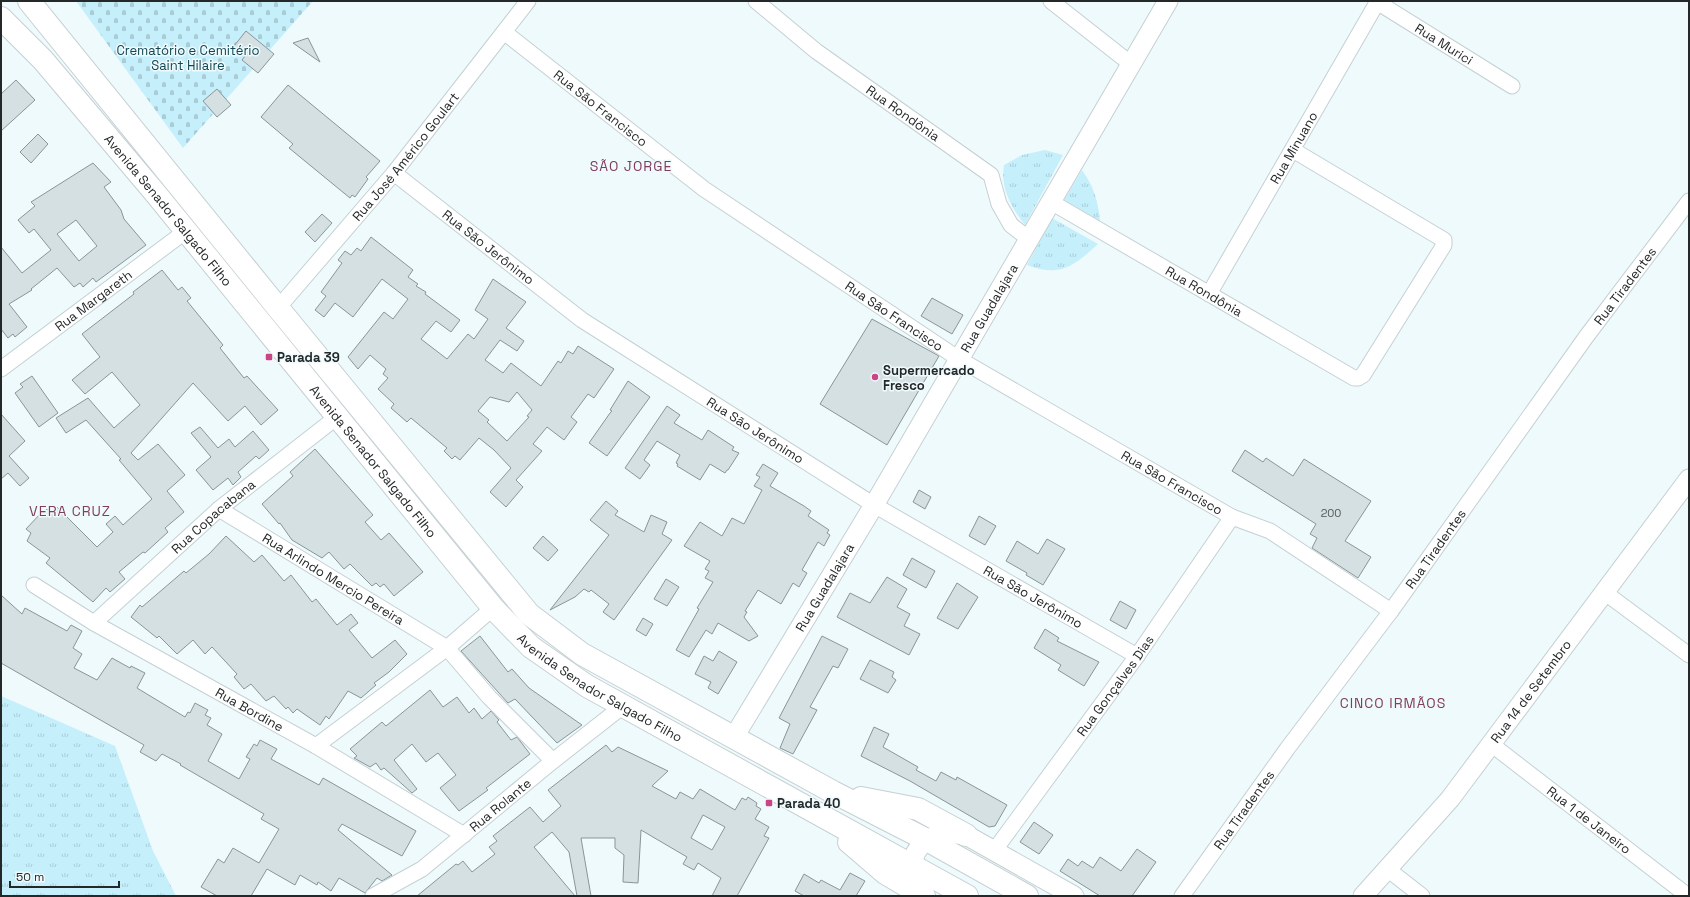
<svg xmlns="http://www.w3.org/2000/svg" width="1690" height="897" font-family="'Space Grotesk',sans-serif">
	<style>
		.cemetery { fill: url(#cemetery-stones) }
		.park { fill: url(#park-tufts) }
		.building { fill: #d5e0e3; stroke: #8a9598; fill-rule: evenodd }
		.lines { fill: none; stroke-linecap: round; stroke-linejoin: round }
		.minor-casing { stroke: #c5d0d3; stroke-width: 17 }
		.tertiary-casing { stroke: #c5d0d3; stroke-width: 21 }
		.primary-casing { stroke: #c5d0d3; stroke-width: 24 }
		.minor { stroke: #fff; stroke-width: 15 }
		.tertiary { stroke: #fff; stroke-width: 19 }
		.primary { stroke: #fff; stroke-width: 22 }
		.poi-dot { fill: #ca4486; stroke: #effafd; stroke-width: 1.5 }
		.labels { text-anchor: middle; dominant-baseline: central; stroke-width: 3; stroke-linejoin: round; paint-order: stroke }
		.number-label { font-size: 11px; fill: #505658 }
		.street-label { font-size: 13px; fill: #242829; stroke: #effafd }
		.park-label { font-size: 13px; fill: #124754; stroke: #effafd }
		.poi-label { font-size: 13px; font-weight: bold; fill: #242829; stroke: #effafd; text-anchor: start }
		.neighbourhood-label { font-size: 14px; letter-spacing: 1px; fill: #813d5c; stroke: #effafd }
	</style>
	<defs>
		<pattern id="cemetery-stones" width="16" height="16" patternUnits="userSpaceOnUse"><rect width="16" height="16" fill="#c5effb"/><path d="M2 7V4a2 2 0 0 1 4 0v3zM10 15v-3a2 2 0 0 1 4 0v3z" fill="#a9cdd7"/></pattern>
		<pattern id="park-tufts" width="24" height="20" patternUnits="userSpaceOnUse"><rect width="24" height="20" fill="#c5effb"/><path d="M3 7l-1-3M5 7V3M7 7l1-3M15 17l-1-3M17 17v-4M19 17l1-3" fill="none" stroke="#a9cdd7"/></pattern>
	</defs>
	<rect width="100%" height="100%" fill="#effafd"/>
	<path class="cemetery" d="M76 1H313L183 148Z"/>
	<g class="park">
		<path d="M1045 150 1063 155 1025 225C1011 207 1000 188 1004 165L1022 155Z"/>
		<path d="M1082 170C1094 187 1098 201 1100 221L1064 200Z"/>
		<path d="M1052 218 1098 244C1074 266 1060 278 1027 265Z"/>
		<path d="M1 696 115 746 153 851 176 896H1Z"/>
	</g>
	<g class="building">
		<path d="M246 31 274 54 258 73 242 60 245 56 234 46Z"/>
		<path d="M308 38 320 62 293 43Z"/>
		<path d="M16 80 35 100 1 131V94Z"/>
		<path d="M288 85 380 161 366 177 368 179 355 197 352 195 350 198 289 148 293 144 261 117Z"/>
		<path d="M217 89 231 105 217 117 203 101Z"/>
		<path d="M38 134 48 144 31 163 20 152Z"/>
		<path d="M93 163 111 182 104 187 121 210 124 219 146 245 96 282 93 278 83 287 80 283 74 287 57 268 31 289 32 290 9 304 27 327 15 337 13 334 8 338 1 329V247L22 273 51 250 34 229 29 233 18 220 35 206 31 202ZM76 220 97 246 79 261 57 234Z"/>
		<path d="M322 214 332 223 315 242 305 232Z"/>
		<path d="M371 237 413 270 408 277 418 284 416 286 426 292 425 294 460 320 451 332 436 321 421 339 447 359 468 334 474 339 488 319 475 310 493 279 526 302 506 328 524 341 517 351 500 340 485 360 503 373 511 363 541 386 558 361 561 363 568 351 573 354 578 346 614 369 594 398 588 394 571 417 577 422 564 440 547 427 533 444 542 451 516 480 523 487 506 507 490 492 511 468 494 450 479 438 460 460 455 456 452 459 444 451 447 448 411 418 407 422 391 408 394 404 378 389 388 378 383 374 386 369 370 355 358 369 348 357 384 312 393 319 408 299 382 279 353 317 335 303 324 317 315 310 326 296 321 292 342 263 338 260 345 251 351 255 357 248 361 251ZM517 392 532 410 527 416 529 417 507 441 487 422 489 420 478 411 490 397 509 402Z"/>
		<path d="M162 270 178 290 182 287 191 298 187 301 223 345 220 348 244 378 247 376 278 410 261 425 245 406 228 421 193 383 131 453 138 460 158 444 185 475 167 491 184 512 165 528 168 532 145 553 143 552 119 572 125 579 110 592 106 588 93 602 46 563 50 558 27 541 31 533 26 529 41 513 42 514 47 509 51 513 57 507 97 547 113 532 106 524 115 516 123 525 152 499 119 460 121 459 86 420 66 433 56 418 88 398 114 428 140 405 112 372 85 394 72 380 100 357 82 334 134 294 133 292Z"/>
		<path d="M932 298 963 315 952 334 921 316Z"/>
		<path d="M872 319 939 356 887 445 820 404Z"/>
		<path d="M32 376 58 413 39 427 15 393 23 387 20 384Z"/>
		<path d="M628 381 650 397 607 456 589 443 610 413 612 411 610 410Z"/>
		<path d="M667 406 680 415 674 423 702 440 708 430 734 447 732 450 739 453 728 470H727L725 473 710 464 700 480 677 466 678 464 676 463 680 455 657 441 644 460 650 465 640 479 625 468Z"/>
		<path d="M1 414 25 441 9 456 29 478 20 486 8 473 1 479Z"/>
		<path d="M200 427 218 448 229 439 235 447 253 431 269 450 259 459 256 456 238 472 241 477 233 485 228 478 213 490 196 470 211 457 191 433Z"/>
		<path d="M315 449 373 515 365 522 381 540 389 533 423 572 394 596 384 584 380 587 376 583 372 586 350 564 344 569 329 552 322 558 292 540 280 523 279 524 262 504 293 476 290 472Z"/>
		<path d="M1245 450 1263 462 1266 458 1293 476 1304 459 1371 501 1345 541 1371 557 1358 578 1312 548 1317 538 1310 534 1316 524 1232 471Z"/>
		<path d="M763 464 778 473 770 486 804 506 811 511 808 516 829 530 827 533 830 535 824 546 818 542 802 570 807 573 799 587 793 583 781 604 758 590 745 611 747 612 744 617 758 636 749 641 718 623 712 634 706 630 689 657 676 650 699 609 697 608 713 582 705 578 709 571 705 569 710 561 684 546 700 522 722 536 732 518 744 524 762 490 754 486 760 477 756 475Z"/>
		<path d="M919 490 931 497 925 509 913 502Z"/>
		<path d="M606 501 618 511 615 515 644 532 651 515 667 522 662 534 672 540 614 620 603 612 609 604 591 590 589 592 584 589 575 597 550 610 609 535 590 520Z"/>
		<path d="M979 516 996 526 985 545 969 536Z"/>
		<path d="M226 536 254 562 262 555 284 581 291 575 312 602 316 599 337 625 351 614 358 623 349 630 372 658 395 640 407 654 389 672 374 683 376 685 361 698 348 691 329 719 326 716 320 725 297 709 293 713 288 707 286 709 274 696 266 701 251 684 244 689 234 677 237 674 212 647 205 654 193 640 177 654 159 636 157 638 131 617 140 605 142 607 184 571 186 573 209 554Z"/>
		<path d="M543 536 558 550 548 561 533 548Z"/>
		<path d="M1047 539 1065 549 1043 585 1026 575 1027 573 1006 561 1017 541 1038 554Z"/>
		<path d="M912 558 935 571 926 588 903 575Z"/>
		<path d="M887 577 907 589 897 607 910 614 904 626 920 634 909 655 837 617 850 593 870 603Z"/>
		<path d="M666 579 679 587 667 606 654 599Z"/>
		<path d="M957 583 978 597 958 629 937 618Z"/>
		<path d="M1 595 22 614 25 608 67 631 71 625 82 631 73 648 82 654 74 668 97 680 112 658 130 668 131 666 145 673 137 688 185 717 188 712 190 713 195 703 208 710 205 715 211 718 207 725 222 734 208 761 239 779 250 759 246 757 254 744 257 746 260 740 277 749 271 759 319 785 323 778 416 831 402 856 342 824 338 830 392 875 382 881 377 878 365 893 339 878 331 891 318 882 317 885 300 875 295 885 267 869 251 896H217L201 887 218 859 224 863 233 848 259 863 279 829 261 819 264 814 180 765 181 764 162 754 156 761 140 752 144 745 1 663Z"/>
		<path d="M1120 601 1136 610 1126 629 1110 620Z"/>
		<path d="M643 618 653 624 646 636 636 630Z"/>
		<path d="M1045 629 1059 638 1057 641 1099 662 1084 686 1058 670 1061 665 1034 648Z"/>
		<path d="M480 636 508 672 512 669 529 688 582 725 557 743 515 699 508 703 461 651Z"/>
		<path d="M822 636 848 649 838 668 833 666 810 707 817 710 793 754 780 748 790 724 779 718Z"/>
		<path d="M719 651 737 662 718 694 708 688 711 682 695 674 704 656 713 661Z"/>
		<path d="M870 660 894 672 892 677 896 680 888 693 860 679Z"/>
		<path d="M430 690 443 707 457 697 469 713 474 708 482 719 491 711 499 720 497 722 511 740 517 737 530 754 486 788 488 790 459 811 440 788 456 775 438 753 426 762 412 744 394 760 417 789 412 793 384 768 381 770 376 763 370 767 354 758 357 756 350 749 382 722 386 726Z"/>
		<path d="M874 727 889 734 883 747 918 767 916 770 936 781 941 772 956 780 957 777 1007 805 995 826 989 827 910 781 861 756Z"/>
		<path d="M606 745 612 752 618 747 668 771 652 786 676 799 680 792 693 799 700 789 735 810 742 798 746 800 748 797 757 803 756 806 761 809 755 819 769 827 764 836 769 838 737 896H712L721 878 698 863 694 870 683 864 687 857 641 830 638 883 623 882 624 855 615 848V838H581L591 896H577L569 852 552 832 534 847 575 896H417L456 864 458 865 463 861 472 872 495 854 489 847 497 841 493 836 530 807 543 822 561 806 548 790ZM703 815 725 827 712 850 691 838Z"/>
		<path d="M1034 822 1053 835 1039 854 1020 842Z"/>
		<path d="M1137 849 1156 862 1132 896H1100L1060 871 1068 859 1078 866 1082 861 1093 868 1100 857 1121 871Z"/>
		<path d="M850 873 865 881 856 896H804L795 891 804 874 819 883 821 880 840 890Z"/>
	</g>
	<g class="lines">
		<defs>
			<g id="minor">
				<path id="s1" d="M756 1 816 51 991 175 999 204 1011 225 1029 239"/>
				<path d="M1051 1 1131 64"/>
				<path id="s2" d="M1377 2 1512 86"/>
				<path id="s3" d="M504 32 704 189 959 359 1232 517 1270 531 1391 611"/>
				<path id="s4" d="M394 173 582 320 874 505 1137 656"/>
				<path id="s5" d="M1051 202 1354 378H1358L1363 375 1444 245V240L1293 150"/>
				<path id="s6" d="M1209 294 1378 1"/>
				<path id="s7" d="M278 308 394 173 528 1"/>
				<path id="s8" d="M1 369 186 231"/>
				<path id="s9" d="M219 509 447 648 489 697 553 761"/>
				<path id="s10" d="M34 585 94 623 316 746 464 835"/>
				<path d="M1604 592 1689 655"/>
				<path id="s11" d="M94 623 219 509 337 417"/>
				<path id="s12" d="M1491 744 1688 896"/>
				<path d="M316 746 447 648 493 608"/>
				<path id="s13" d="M994 851 1137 656 1232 517"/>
				<path d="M1386 868 1422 896"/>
				<path id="s14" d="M373 896 422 869 553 761 623 706"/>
				<path id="s15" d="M1182 896 1287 749 1391 611 1586 337 1689 201"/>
			</g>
			<g id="tertiary">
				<path id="s16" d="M734 737 874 505 1168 1"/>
				<path d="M915 880C907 860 918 841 938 835 946 832 957 834 966 835L1074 896"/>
				<path id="s17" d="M1363 896 1450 799 1689 479"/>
			</g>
			<g id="primary">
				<path d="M29 1 278 308 529 614 582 654 833 792 927 840 1027 896"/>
				<path id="s18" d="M1 18 43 60 156 194 493 608 531 647 587 686 967 896"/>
				<path d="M861 798 918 809 966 835"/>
				<path d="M849 842 885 873 924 896"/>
			</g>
		</defs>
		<use href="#minor" class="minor-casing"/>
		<use href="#tertiary" class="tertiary-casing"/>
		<use href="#primary" class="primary-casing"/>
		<use href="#minor" class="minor"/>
		<use href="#tertiary" class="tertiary"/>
		<use href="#primary" class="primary"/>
	</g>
	<g class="poi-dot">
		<rect x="265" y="353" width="8" height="8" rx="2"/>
		<circle cx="875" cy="377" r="4"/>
		<rect x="765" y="799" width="8" height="8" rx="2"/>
	</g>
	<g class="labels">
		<g class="number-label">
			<text x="1331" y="513">200</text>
		</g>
		<g class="street-label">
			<text stroke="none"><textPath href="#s2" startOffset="79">Rua Murici</textPath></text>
			<text stroke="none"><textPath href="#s3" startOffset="123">Rua São Francisco</textPath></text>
			<text stroke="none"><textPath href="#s1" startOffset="185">Rua Rondônia</textPath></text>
			<text stroke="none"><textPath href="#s6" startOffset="169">Rua Minuano</textPath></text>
			<text stroke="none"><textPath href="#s7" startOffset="198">Rua José Américo Goulart</textPath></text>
			<text stroke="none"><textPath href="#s18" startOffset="255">Avenida Senador Salgado Filho</textPath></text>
			<text stroke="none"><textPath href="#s4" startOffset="120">Rua São Jerônimo</textPath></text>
			<text stroke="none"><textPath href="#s15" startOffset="754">Rua Tiradentes</textPath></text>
			<text stroke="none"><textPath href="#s5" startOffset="177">Rua Rondônia</textPath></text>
			<text stroke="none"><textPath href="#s8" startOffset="115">Rua Margareth</textPath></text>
			<text stroke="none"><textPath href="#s16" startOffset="499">Rua Guadalajara</textPath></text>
			<text stroke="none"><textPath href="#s3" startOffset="483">Rua São Francisco</textPath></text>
			<text stroke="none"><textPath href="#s4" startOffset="444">Rua São Jerônimo</textPath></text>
			<text stroke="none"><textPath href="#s18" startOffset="579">Avenida Senador Salgado Filho</textPath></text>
			<text stroke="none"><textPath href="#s3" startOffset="807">Rua São Francisco</textPath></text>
			<text stroke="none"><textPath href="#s11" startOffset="160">Rua Copacabana</textPath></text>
			<text stroke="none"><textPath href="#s15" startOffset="430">Rua Tiradentes</textPath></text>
			<text stroke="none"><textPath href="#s9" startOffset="134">Rua Arlindo Mercio Pereira</textPath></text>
			<text stroke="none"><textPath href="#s16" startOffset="175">Rua Guadalajara</textPath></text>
			<text stroke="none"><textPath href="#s4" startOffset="768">Rua São Jerônimo</textPath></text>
			<text stroke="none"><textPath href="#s13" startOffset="205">Rua Gonçalves Dias</textPath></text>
			<text stroke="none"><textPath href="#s18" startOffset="903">Avenida Senador Salgado Filho</textPath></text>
			<text stroke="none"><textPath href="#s17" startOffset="265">Rua 14 de Setembro</textPath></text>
			<text stroke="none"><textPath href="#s10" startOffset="249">Rua Bordine</textPath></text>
			<text stroke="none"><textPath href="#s14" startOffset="157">Rua Rolante</textPath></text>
			<text stroke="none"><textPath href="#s15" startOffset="106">Rua Tiradentes</textPath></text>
			<text stroke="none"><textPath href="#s12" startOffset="124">Rua 1 de Janeiro</textPath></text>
		</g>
		<g class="park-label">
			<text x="188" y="50">Crematório e Cemitério<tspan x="188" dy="15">Saint Hilaire</tspan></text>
		</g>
		<g class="poi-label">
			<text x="277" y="357">Parada 39</text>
			<text x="883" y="370">Supermercado<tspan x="883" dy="15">Fresco</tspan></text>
			<text x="777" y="803">Parada 40</text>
		</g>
		<g class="neighbourhood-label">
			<text x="631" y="166">SÃO JORGE</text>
			<text x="70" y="511">VERA CRUZ</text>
			<text x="1393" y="703">CINCO IRMÃOS</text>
		</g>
	</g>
	<rect width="1690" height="897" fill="none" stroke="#242829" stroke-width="4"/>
	<path d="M10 881v6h109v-6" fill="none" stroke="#242829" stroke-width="2"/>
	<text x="16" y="881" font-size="12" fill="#242829" stroke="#effafd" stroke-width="3" paint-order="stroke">50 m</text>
</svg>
